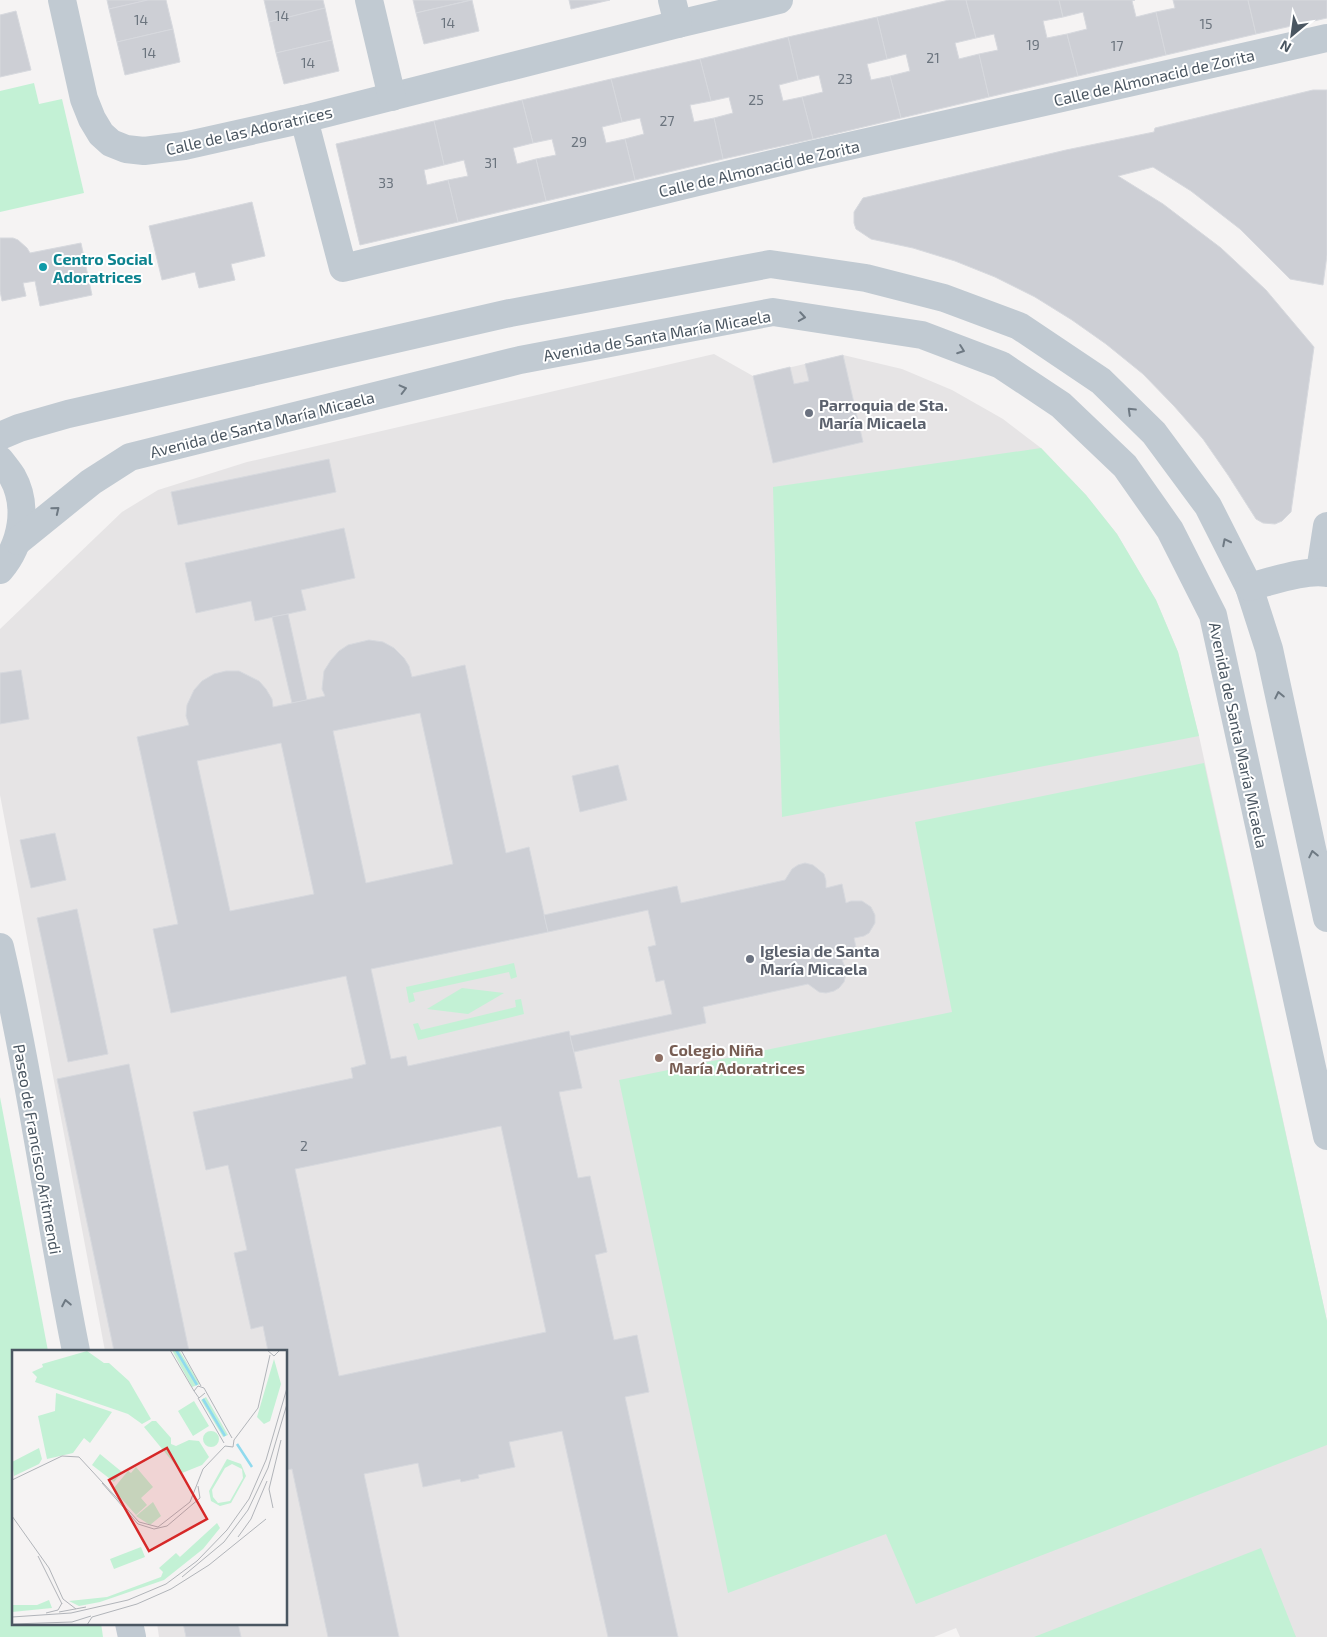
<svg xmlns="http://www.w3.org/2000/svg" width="1327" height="1637" font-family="'Exo 2',sans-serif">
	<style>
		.education { fill: #e6e4e5 }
		.green { fill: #c3f1d5 }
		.building { fill: #cdcfd5; stroke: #d7d9de; fill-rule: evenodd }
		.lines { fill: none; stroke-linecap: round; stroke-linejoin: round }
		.minor { stroke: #c1cad2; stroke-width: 28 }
		.oneway { stroke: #6e7983 }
		.culture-dot { fill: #0f9aa8; stroke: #fff; stroke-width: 2 }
		.worship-dot { fill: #6b7280; stroke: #fff; stroke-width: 2 }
		.education-dot { fill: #8d6e63; stroke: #fff; stroke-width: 2 }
		.labels { text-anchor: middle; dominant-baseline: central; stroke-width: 4; stroke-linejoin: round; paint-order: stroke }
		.number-label { font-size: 14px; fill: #6b747e }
		.street-label { font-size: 16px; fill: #4a5661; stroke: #fff }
		.culture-label { font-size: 16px; font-weight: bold; fill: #0d838f; stroke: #fff; text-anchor: start }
		.worship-label { font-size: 16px; font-weight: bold; fill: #5b616d; stroke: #fff; text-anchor: start }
		.education-label { font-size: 16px; font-weight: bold; fill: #785e54; stroke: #fff; text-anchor: start }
		.inset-river { fill: none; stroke: #90daee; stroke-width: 2.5 }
		.inset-road { fill: none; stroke: #b1b4b9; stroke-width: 1 }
		.view { fill: #d62828; fill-opacity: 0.15; stroke: #d62828; stroke-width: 2.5 }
		.inset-edge { fill: none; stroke: #4a5661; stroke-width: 2.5 }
	</style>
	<rect width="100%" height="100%" fill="#f5f3f3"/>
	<path class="education" d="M714 354 753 376 843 355 902 369 952 390 1003 419 1041 448 1086 495 1117 534 1156 600 1178 652 1199 736 1327 1321V1637H960L956 1628 934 1637H159L157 1623H286V1351H105L0 795V629L122 512 158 490 247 462Z"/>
	<g class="green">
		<path d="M34 83 39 104 62 99 84 193 0 212V91Z"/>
		<path d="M1041 448 1086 495 1117 534 1156 600 1178 652 1199 736 782 817 773 487Z"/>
		<path d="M1204 763 1327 1321V1445L916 1604 886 1534 728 1593 619 1080 952 1012 915 822Z"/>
		<path d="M514 963 517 977 511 979 509 972 413 993 415 1001 409 1003 406 987Z"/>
		<path d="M462 988 504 993 468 1014 427 1009Z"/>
		<path d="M521 999 524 1014 418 1040 413 1024 418 1023 421 1030 516 1007 515 1000Z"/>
		<path d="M0 1097 48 1351H14V1623H101L103 1637H0Z"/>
		<path d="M1261 1548 1296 1637H1034Z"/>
	</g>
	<g class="building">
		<path d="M107 0H148L109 9Z"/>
		<path d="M148 0H166L173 29 117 42 109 9Z"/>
		<path d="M264 0H323L325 8 269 22Z"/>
		<path d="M413 0H471L416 13Z"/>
		<path d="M472 0 479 31 424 44 416 13Z"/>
		<path d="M569 0H610L571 9Z"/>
		<path d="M949 0H966L976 38 955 43 959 59 979 54 989 97 901 118 890 76 910 71 906 54 887 59 877 17Z"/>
		<path d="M966 0H1059L1063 17 1043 21 1047 38 1067 34 1078 76 989 97 979 54 998 50 994 34 976 38Z"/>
		<path d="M1059 0H1135L1132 1 1136 17 1156 12 1166 55 1078 76 1067 34 1087 29 1083 12 1063 17Z"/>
		<path d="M1173 0H1248L1256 34 1166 55 1156 12 1175 8Z"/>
		<path d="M1248 0H1327V18L1256 34Z"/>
		<path d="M325 8 332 40 276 53 269 22Z"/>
		<path d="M16 11 31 70 0 77V15Z"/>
		<path d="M877 17 887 59 867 64 871 80 890 76 901 118 813 139 802 97 823 92 819 75 798 80 788 37Z"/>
		<path d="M173 29 180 62 125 75 117 42Z"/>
		<path d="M788 37 798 80 779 85 783 101 802 97 813 139 723 159 714 118 733 113 729 97 711 101 700 59Z"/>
		<path d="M332 40 339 71 284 84 276 53Z"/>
		<path d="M700 59 711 101 690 105 694 122 714 118 723 159 635 180 625 139 644 134 640 118 622 122 611 79Z"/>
		<path d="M611 79 622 122 602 127 606 143 625 139 635 180 546 201 536 159 556 155 552 139 533 143 522 100Z"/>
		<path d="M1313 90H1327V255L1323 285 1290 279 1240 229 1191 191 1153 167 1118 176 1163 204 1221 248 1266 290 1314 347 1291 512 1282 521 1275 524 1263 523 1256 519 1228 475 1203 439 1174 406 1143 374 1106 344 1072 320 1035 297 995 277 955 261 913 248 871 239 856 229 854 223V212L863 198 1066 150 1154 132 1155 128Z"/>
		<path d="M522 100 533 143 513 148 517 164 536 159 546 201 458 222 448 180 468 176 464 160 444 165 434 121Z"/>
		<path d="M434 121 444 165 424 170 427 185 448 180 458 222 360 245 336 144Z"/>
		<path d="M252 202 265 256 231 264 235 280 199 288 195 272 162 280 149 226Z"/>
		<path d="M0 238H13L18 240 27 248 30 253 81 243 92 295 40 306 35 281 23 283 26 296 2 301 0 291Z"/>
		<path d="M843 355 863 442 773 463 753 376 790 367 794 384 809 381 805 364Z"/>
		<path d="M329 459 336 492 178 525 171 492Z"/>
		<path d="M344 528 355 578 301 590 306 610 255 621 251 601 196 613 185 563Z"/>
		<path d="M288 614 307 700 292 703 272 617Z"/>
		<path d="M369 640 383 642 394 648 404 658 409 666 412 677 465 665 506 853 529 847 548 932 371 969 391 1059 406 1056 408 1066 569 1031 582 1088 559 1092 578 1178 590 1176 607 1252 595 1255 614 1340 637 1335 649 1392 625 1397 678 1637H608L562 1431 509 1442 515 1467 478 1475 479 1478 461 1482 460 1479 423 1487 418 1463 364 1474 399 1637H328L292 1469 286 1470V1351H268L263 1326 251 1329 234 1253 247 1250 228 1165 206 1170 193 1112 353 1078 351 1068 366 1064 346 976 171 1013 153 929 178 924 137 737 189 725 186 716 187 705 194 690 202 681 214 674 226 671H239L259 681 266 689 272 699 273 707 325 696 322 689 324 671 331 660 339 651 348 645ZM420 713 453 864 366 883 333 731ZM281 743 314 894 230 911 197 761ZM501 1126 546 1332 339 1376 295 1169Z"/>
		<path d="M21 670 29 719 0 724V673Z"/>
		<path d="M618 765 627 800 580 812 572 776Z"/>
		<path d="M55 833 66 880 31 888 20 840Z"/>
		<path d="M805 863 813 865 824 874 826 881V888L842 884 846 903 851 901H862L871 907 875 915V923L869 933 864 936 854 938 858 957 842 960 845 967 846 974 844 982 839 988 834 991 826 993 819 992 808 984 703 1007 706 1023 574 1052 570 1036 672 1014 664 980 656 982 648 947 656 945 648 910 548 932 544 915 677 886 681 903 690 901 785 880 792 869 798 865Z"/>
		<path d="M77 909 108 1054 68 1062 37 918Z"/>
		<path d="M129 1064 189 1351H114L57 1079Z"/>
		<path d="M183 1623H238L241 1637H186Z"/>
	</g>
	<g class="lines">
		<g class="minor">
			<path d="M62 0 84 99 92 119 101 134 111 143 126 149 144 151 184 146 304 119 678 24 779 0"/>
			<path d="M369 0 392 97"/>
			<path d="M672 0 678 24"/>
			<path d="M304 119 343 268 805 156 1327 38"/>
			<path d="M0 436 19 428 68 414 510 313 770 264 866 278 944 298 1019 326 1101 381 1154 433 1208 506 1249 587 1269 649 1327 918"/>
			<path d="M0 460C4 465 8 470 12 476 29 506 22 544 0 570"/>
			<path d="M18 541 91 482 130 457 520 360 773 312 922 335 1001 365 1061 405 1125 466 1170 530 1213 615 1327 1136"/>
			<path d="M1320 571 1327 526"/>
			<path d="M1249 587C1270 582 1306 569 1327 573"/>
			<path d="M0 947C31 1080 49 1217 76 1351"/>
			<path d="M129 1623 132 1637"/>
		</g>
	</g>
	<defs><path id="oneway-chevron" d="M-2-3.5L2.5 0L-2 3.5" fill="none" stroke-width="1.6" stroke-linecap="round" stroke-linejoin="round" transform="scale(1.25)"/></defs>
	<g class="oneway">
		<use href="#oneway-chevron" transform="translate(802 317) rotate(9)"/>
		<use href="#oneway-chevron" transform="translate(961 350) rotate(20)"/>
		<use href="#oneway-chevron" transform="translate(403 389) rotate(-14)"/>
		<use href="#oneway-chevron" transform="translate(1131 411) rotate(-136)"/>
		<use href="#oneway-chevron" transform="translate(56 510) rotate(-39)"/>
		<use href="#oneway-chevron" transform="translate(1226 542) rotate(-117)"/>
		<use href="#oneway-chevron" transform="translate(1279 695) rotate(-102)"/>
		<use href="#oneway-chevron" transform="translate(1313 854) rotate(-102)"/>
		<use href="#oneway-chevron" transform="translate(66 1303) rotate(-101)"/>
	</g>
	<circle class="culture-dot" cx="43" cy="267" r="5"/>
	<g class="worship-dot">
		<circle cx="809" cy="413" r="5"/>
		<circle cx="750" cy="959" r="5"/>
	</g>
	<circle class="education-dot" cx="659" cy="1058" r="5"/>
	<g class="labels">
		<g class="number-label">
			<text x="282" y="15">14</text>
			<text x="141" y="19">14</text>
			<text x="448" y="22">14</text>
			<text x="1206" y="23">15</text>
			<text x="1033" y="44">19</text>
			<text x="1117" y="45">17</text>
			<text x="149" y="52">14</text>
			<text x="933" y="57">21</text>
			<text x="308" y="62">14</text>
			<text x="845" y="78">23</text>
			<text x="756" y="99">25</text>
			<text x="667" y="120">27</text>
			<text x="579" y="141">29</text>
			<text x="491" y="162">31</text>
			<text x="386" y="182">33</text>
			<text x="304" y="1145">2</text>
		</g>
		<g class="street-label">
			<text transform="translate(1154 77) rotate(-13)">Calle de Almonacid de Zorita</text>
			<text transform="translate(249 130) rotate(-13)">Calle de las Adoratrices</text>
			<text transform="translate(759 168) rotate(-13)">Calle de Almonacid de Zorita</text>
			<text transform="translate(657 335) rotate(-10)">Avenida de Santa María Micaela</text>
			<text transform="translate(262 424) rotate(-14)">Avenida de Santa María Micaela</text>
			<text transform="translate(1239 735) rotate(78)">Avenida de Santa María Micaela</text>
			<text transform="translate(38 1149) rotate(80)">Paseo de Francisco Aritmendi</text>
		</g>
		<g class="culture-label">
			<text x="53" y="258">Centro Social<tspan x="53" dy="18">Adoratrices</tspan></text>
		</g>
		<g class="worship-label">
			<text x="819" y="404">Parroquia de Sta.<tspan x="819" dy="18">María Micaela</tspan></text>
			<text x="760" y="950">Iglesia de Santa<tspan x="760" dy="18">María Micaela</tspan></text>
		</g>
		<g class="education-label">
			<text x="669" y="1049">Colegio Niña<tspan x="669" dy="18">María Adoratrices</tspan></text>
		</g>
	</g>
	<g transform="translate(12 1350)">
		<rect width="275" height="275" fill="#f5f3f3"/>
		<path d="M160 0H167L188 34 180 37ZM75 1 92 13H97L117 31 139 69 130 74 116 64 23 32 25 27 20 22 31 17 30 14ZM262 9 269 34 258 71 252 74 245 67ZM44 43 100 62 78 93 72 88 61 103 35 109 26 66 43 61ZM194 47 216 85 211 87 189 50ZM182 51 197 76 181 86 166 61ZM140 71H144L159 88V94L164 96 177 90 187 91 197 107 190 115 170 123 132 77ZM191 89a8 8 0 1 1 16 0a8 8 0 1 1-16 0ZM27 98 30 109 27 114 2 126 0 112ZM88 104 110 122 102 132 80 115ZM215 109 229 114 234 126 219 153 208 156 199 151 197 141ZM220 114 230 119 231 128 218 151 206 153 201 147 200 140 213 118ZM124 117 141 137 129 148 135 155 124 165 101 139 116 121 119 123ZM141 152 149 166 138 175 124 166ZM205 173 208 178 191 199 152 230 88 252 67 256 57 251 95 247 149 227 151 222 147 218 164 203 168 207 157 217ZM129 197 133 207 102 219 98 209ZM37 250 40 258 0 262V255H25Z" fill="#c3f1d5" fill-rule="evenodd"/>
		<path class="inset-river" d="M164 0 185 35M191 49 213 86M225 94 240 117"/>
		<path class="inset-road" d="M158 0 182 41M169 0 189 36M255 0 262 6 268 0M193 43 187 48 182 41 186 36 192 38 220 88M186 48 212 93M222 90 246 58 258 5M213 96 221 97 222 90M0 130 50 106 67 107 127 172 146 177 178 152 191 119 213 96M90 133 126 174 142 179 155 176 188 148 186 136M261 158 257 139 269 90M0 166 37 218 51 249 64 259M226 187 239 169 255 131M26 206 50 254M170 227 212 192 236 160 256 118 275 54M47 262 74 257M34 263 46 260 50 253M0 267 59 263 116 250 154 234 185 211 215 180 237 149 254 110 275 38M0 274 60 272 79 266M75 275 80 267 125 254 159 239 197 215 254 169"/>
		<path class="view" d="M155 98 195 169 137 201 97 130Z"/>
		<rect width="275" height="275" class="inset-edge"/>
	</g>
	<g transform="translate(1292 35) rotate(209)" stroke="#ffffff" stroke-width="4" paint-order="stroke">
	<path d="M0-4L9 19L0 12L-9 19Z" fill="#4a5661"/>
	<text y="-8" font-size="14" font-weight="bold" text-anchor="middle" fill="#4a5661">N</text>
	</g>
</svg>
